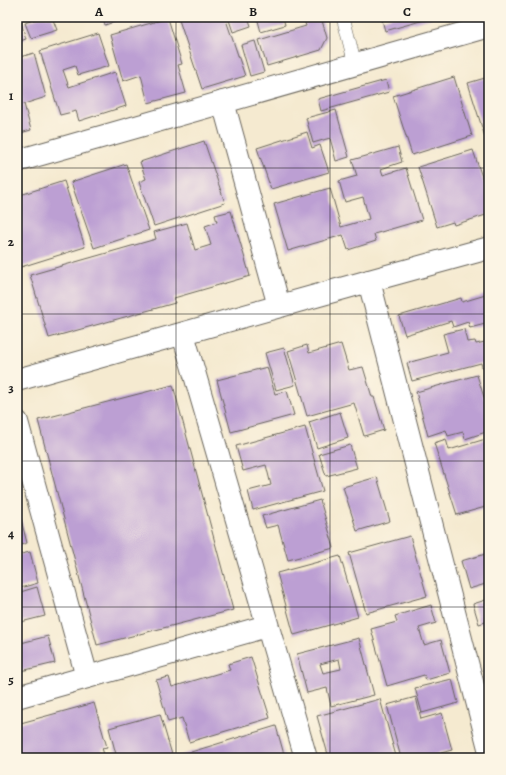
<svg xmlns="http://www.w3.org/2000/svg" width="506" height="775" font-family="Alegreya,serif">
	<style>
		.building { fill: #bc9fd3; fill-rule: evenodd }
		.lines { fill: none; stroke-linecap: round; stroke-linejoin: round }
		.lane-casing { stroke: #68645b; stroke-width: 14 }
		.street-casing { stroke: #68645b; stroke-width: 24 }
		.lane { stroke: #fff; stroke-width: 13 }
		.street { stroke: #fff; stroke-width: 22 }
		.grid { fill: none; stroke: #1c1c1c; stroke-width: 1; stroke-opacity: 0.55 }
		.neatline { fill: none; stroke: #1c1c1c; stroke-width: 1.5 }
		.grid-label { font-size: 13px; text-anchor: middle; font-weight: bold; fill: #1c1c1c }
	</style>
	<rect width="100%" height="100%" fill="#fcf5e5"/>
	<filter id="ink" filterUnits="userSpaceOnUse"><feTurbulence type="fractalNoise" baseFrequency=".025" numOctaves="2"/><feDisplacementMap in="SourceGraphic" scale="8" xChannelSelector="R" yChannelSelector="G"/><feConvolveMatrix kernelMatrix="1 2 1 2 8 2 1 2 1" color-interpolation-filters="sRGB"/></filter>
	<filter id="wash" filterUnits="userSpaceOnUse"><feTurbulence type="fractalNoise" baseFrequency=".012" numOctaves="4" result="noise"/><feDisplacementMap in="SourceGraphic" scale="16" xChannelSelector="R" yChannelSelector="G"/><feGaussianBlur stdDeviation="0.9" result="paint"/><feColorMatrix in="noise" values="0 0 0 0 0 0 0 0 0 0 0 0 0 0 0 0 0 1.4 0 .05"/><feComposite in="paint" operator="in"/></filter>
	<g filter="url(#wash)">
		<rect width="100%" height="100%" fill="#f5ead0"/>
		<g id="blocks">
			<g class="building">
				<path d="M41 17H52L57 30 31 38 25 23Z"/>
				<path d="M102 17H129L105 25Z"/>
				<path d="M178 17H225L245 76 202 89Z"/>
				<path d="M228 17H248L251 26 233 32Z"/>
				<path d="M257 17H283L285 25 261 32Z"/>
				<path d="M303 17H321L327 38 321 50 267 66 259 40 306 26Z"/>
				<path d="M391 17H435L385 31 382 20Z"/>
				<path d="M168 18 182 64 178 65 186 93 148 103 141 75 123 81 110 35Z"/>
				<path d="M21 22 26 39 17 42V24Z"/>
				<path d="M98 33 109 66 78 75 75 66 63 70 69 87 115 72 126 106 79 121 76 111 60 115 40 51Z"/>
				<path d="M255 41 264 72 250 76 241 45Z"/>
				<path d="M34 53 46 97 24 104 31 130 17 134V58Z"/>
				<path d="M454 77 472 136 412 155 393 96Z"/>
				<path d="M485 78 489 89V135L485 137 468 83Z"/>
				<path d="M386 80 389 92 321 111 318 99Z"/>
				<path d="M336 110 349 157 336 161 330 138 313 143 306 118Z"/>
				<path d="M307 132 312 148 320 145 329 172 271 189 257 148Z"/>
				<path d="M204 141 225 203 154 226 139 182 146 179 140 162Z"/>
				<path d="M398 147 402 162 381 169 383 175 406 168 422 220 374 234 376 241 348 250 343 235 288 251 274 204 330 188 341 227 369 219 363 197 345 202 339 181 357 176 352 160Z"/>
				<path d="M473 150 488 195H489V214L454 225 453 222 437 227 418 167Z"/>
				<path d="M126 164 149 230 94 248 71 182Z"/>
				<path d="M64 181 85 247 21 267 17 254V196Z"/>
				<path d="M231 211 250 276 174 298 175 303 49 338 30 275 156 239 154 232 187 223 195 250 211 245 205 226 217 222 215 215Z"/>
				<path d="M489 294V323L470 328 468 322 453 327 451 321 405 335 399 316 461 298 462 302Z"/>
				<path d="M464 329 467 342 475 341 476 344 489 341V366L482 367 481 363 412 381 407 363 448 352 443 334Z"/>
				<path d="M341 344 349 370 363 367 372 397H374L384 430 364 436 354 403 307 416 288 351 307 345 309 353Z"/>
				<path d="M284 348 295 385 276 390 265 353Z"/>
				<path d="M267 367 275 394 287 391 294 415 231 432 217 380Z"/>
				<path d="M477 375 489 413V431L465 439 463 432 448 436 446 430 428 436 416 392Z"/>
				<path d="M173 385 233 610 97 645 38 420Z"/>
				<path d="M340 412 348 438 317 448 309 422Z"/>
				<path d="M305 427 323 491 253 510 248 491 271 485 266 465 243 471 236 446Z"/>
				<path d="M489 438V506L457 515 434 443 446 439 449 450Z"/>
				<path d="M350 445 357 468 326 476 319 454Z"/>
				<path d="M377 477 390 521 357 531 343 487Z"/>
				<path d="M320 500 334 548 288 560 278 525 266 528 262 516Z"/>
				<path d="M17 512H19L27 543 17 546Z"/>
				<path d="M410 536 427 596 366 613 349 553Z"/>
				<path d="M30 552 38 583 17 589V555Z"/>
				<path d="M489 553V583L469 589 461 561Z"/>
				<path d="M340 556 358 617 294 635 277 573Z"/>
				<path d="M37 587 45 616 17 623V593Z"/>
				<path d="M489 599V621L479 624 473 604Z"/>
				<path d="M431 605 436 623 419 628 424 645 441 640 450 673 426 680 424 675 387 686 371 629 397 622 395 616Z"/>
				<path d="M48 636 55 663 17 672V644Z"/>
				<path d="M359 638 374 695 331 706 327 688 307 693 297 654ZM339 659 341 669 323 673 320 664Z"/>
				<path d="M251 657 270 718 189 742 182 718 168 722 156 680 169 677 172 687 230 670 228 664Z"/>
				<path d="M452 679 458 703 422 713 415 688Z"/>
				<path d="M416 697 421 719 442 713 452 750 422 758H401L387 705Z"/>
				<path d="M380 699 396 756 390 758H329L317 716Z"/>
				<path d="M94 703 107 747 102 748 105 758H18L17 754V724Z"/>
				<path d="M160 714 173 758H117L109 728Z"/>
				<path d="M276 726 285 758H179L178 756Z"/>
			</g>
		</g>
	</g>
	<g filter="url(#ink)">
		<use href="#blocks" fill-opacity="0" stroke="#68645b" stroke-width="1"/>
		<g class="lines">
			<defs>
				<path id="lane" d="M343 17 355 64"/>
				<g id="street">
					<path d="M223 102 279 306"/>
					<path d="M17 161 489 26"/>
					<path d="M369 281 489 748"/>
					<path d="M183 334 306 758"/>
					<path d="M17 380 369 281 489 248"/>
					<path d="M17 422 87 677"/>
					<path d="M17 697 267 626"/>
				</g>
			</defs>
			<use href="#lane" class="lane-casing"/>
			<use href="#street" class="street-casing"/>
			<use href="#lane" class="lane"/>
			<use href="#street" class="street"/>
		</g>
	</g>
	<path class="grid" d="M176 17V758M330 17V758M17 168H489M17 314H489M17 461H489M17 607H489"/>
	<rect width="506" height="775" fill="none" stroke="#fcf5e5" stroke-width="44"/>
	<rect x="22" y="22" width="462" height="731" class="neatline"/>
	<g class="grid-label">
		<text x="99" y="16">A</text>
		<text x="253" y="16">B</text>
		<text x="407" y="16">C</text>
		<text x="11" y="100">1</text>
		<text x="11" y="246">2</text>
		<text x="11" y="392">3</text>
		<text x="11" y="538">4</text>
		<text x="11" y="684">5</text>
	</g>
</svg>
